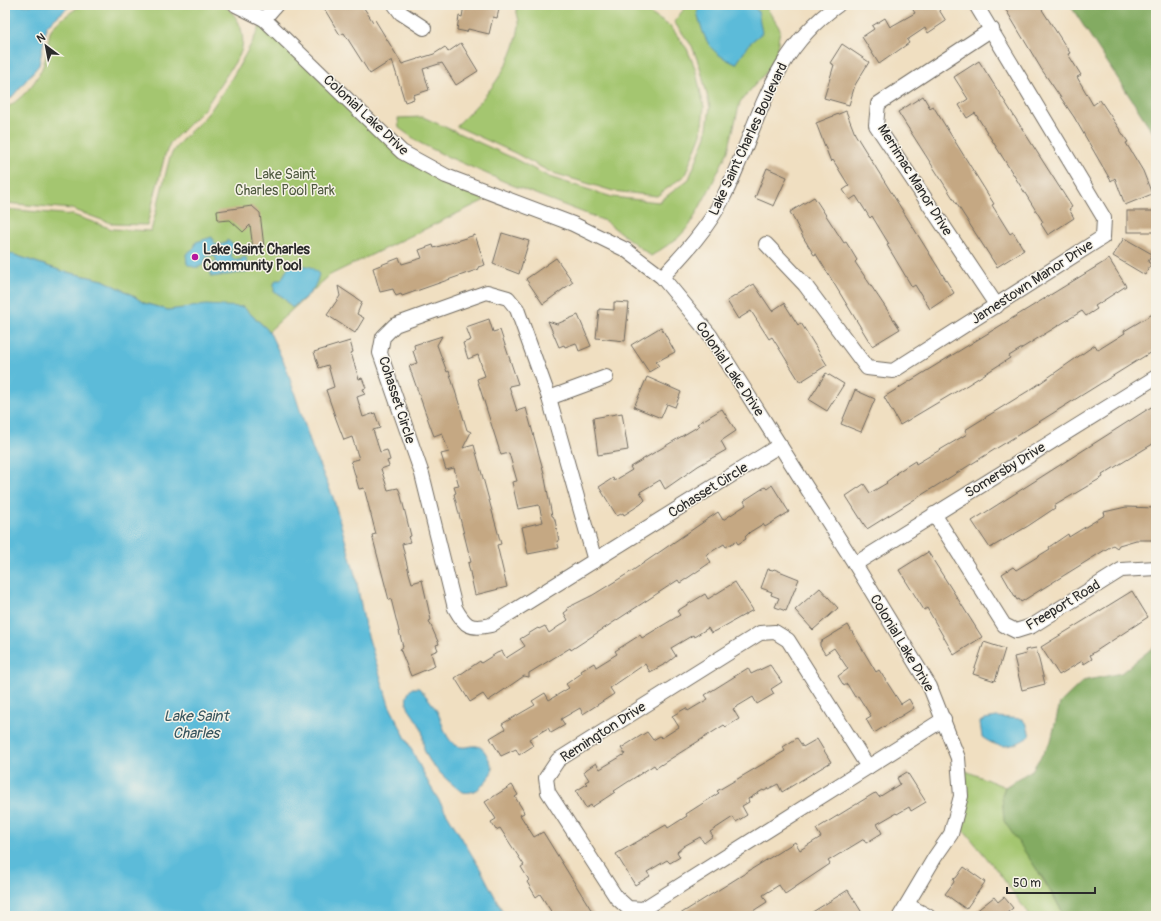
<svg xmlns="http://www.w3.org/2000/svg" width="1161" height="921" font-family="Pangolin,sans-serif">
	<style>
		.green { fill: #a4c670; stroke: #68784e }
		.forest { fill: #83ab62; stroke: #576b46 }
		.water { fill: #5bbbd9; stroke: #437382 }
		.building { fill: #c5a883 }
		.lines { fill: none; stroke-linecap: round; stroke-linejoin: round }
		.minor-casing { stroke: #706a60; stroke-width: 16 }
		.minor { stroke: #fff; stroke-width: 14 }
		.poi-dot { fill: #b5179e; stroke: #f7f3e8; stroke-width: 1.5 }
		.labels { text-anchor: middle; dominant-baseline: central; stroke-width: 3; stroke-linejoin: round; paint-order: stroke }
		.street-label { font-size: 14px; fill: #2b2b2b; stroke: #f7f3e8 }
		.park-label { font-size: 14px; fill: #4f5a40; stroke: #f7f3e8 }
		.poi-label { font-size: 14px; font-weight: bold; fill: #2b2b2b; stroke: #f7f3e8; text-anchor: start }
		.water-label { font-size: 15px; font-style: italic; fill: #39565f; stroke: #f7f3e8 }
	</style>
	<rect width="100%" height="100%" fill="#f7f3e8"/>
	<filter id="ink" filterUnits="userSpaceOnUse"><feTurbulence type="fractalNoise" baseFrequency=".025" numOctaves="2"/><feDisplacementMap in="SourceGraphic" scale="8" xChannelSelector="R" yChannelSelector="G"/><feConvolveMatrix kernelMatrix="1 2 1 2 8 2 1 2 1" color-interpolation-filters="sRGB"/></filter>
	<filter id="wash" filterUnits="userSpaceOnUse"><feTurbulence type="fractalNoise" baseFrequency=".012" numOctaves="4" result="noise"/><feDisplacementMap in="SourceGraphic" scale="16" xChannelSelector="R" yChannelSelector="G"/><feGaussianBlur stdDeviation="0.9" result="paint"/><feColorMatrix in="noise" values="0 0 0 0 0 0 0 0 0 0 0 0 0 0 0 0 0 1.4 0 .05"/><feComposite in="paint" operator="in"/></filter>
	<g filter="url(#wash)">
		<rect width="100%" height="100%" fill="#f0dfc1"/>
		<g class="green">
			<path d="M81 5H222C240 14 248 39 239 56L205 108 170 143 165 155 147 225 113 224 72 209 5 203V109C24 97 42 78 46 55 48 48 48 34 52 28 59 20 72 12 81 5Z"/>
			<path d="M517 5H637L671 27 687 49 695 68 704 107 701 134 685 175 657 196 613 191 550 172 515 153 456 126C485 98 513 68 519 26 520 19 515 12 517 5Z"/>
			<path d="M687 5H765L780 29 775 62 740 102 728 151 709 190 690 225 677 239 651 256 605 221 512 185 444 155 420 143 399 128 398 118 423 117 513 158 549 177 612 197 659 202 689 179 706 136 710 107 700 67 692 46 674 22Z"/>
			<path d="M264 19 402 152 485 200 330 275 269 331 243 307 168 310 144 303 129 293 103 280 62 271 9 253 5 255V209L73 215 112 229 151 231 170 157C179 138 198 127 210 111 231 82 248 51 264 19Z"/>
			<path d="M961 769 1005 787 1002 795 1026 852 1065 916H1030L999 873 959 824Z"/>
		</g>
		<g class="forest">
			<path d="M1070 5H1156V137Z"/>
			<path d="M1156 645V916H1065L1044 880 1004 821 1002 795 1005 787 1032 770 1051 741 1060 703 1083 681 1121 673Z"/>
		</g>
		<g class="water">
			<path d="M5 5H71L47 25 39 65 12 97 5 102Z"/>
			<path d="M701 5H751L758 11 762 33 751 42 736 64C708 52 705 41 697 12Z"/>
			<path d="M212 237 214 243 219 245 226 243 227 240 235 246 231 249V256L234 260H241L242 258 246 257 248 272 211 277 210 264 217 261 214 255 206 257C205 268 195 270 187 264L186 254 194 248 196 242Z"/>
			<path d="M9 253 62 271 103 280 129 293 144 303 168 310 206 305 243 307 269 331 286 367 313 450 333 497 356 578 365 626 389 705 429 784 481 870 505 916H5V255Z"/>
			<path d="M303 265 311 267 319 274C314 294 307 295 292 308L283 297 274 292V284L276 280H281L289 266Z"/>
			<path d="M412 688H419C426 696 433 703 438 713 442 722 445 737 453 743 465 754 476 738 485 752 488 757 491 763 493 769 487 782 478 795 462 792 449 782 431 767 425 752 422 744 424 734 421 728 414 713 398 704 412 688Z"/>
			<path d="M997 717 1022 719 1027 725 1030 736C1012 748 1000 750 982 737L980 722 985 719Z"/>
		</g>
		<g id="blocks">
			<g class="building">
				<path d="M322 5H362L373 22 375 20 402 64 434 54 445 47 448 52 461 43 478 71 456 85 442 63 423 69 429 90 413 95 414 99 405 102 392 60 370 74 344 33 340 35Z"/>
				<path d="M464 5H482L499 9 497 18 493 17 489 34 468 29 467 32 457 30 459 16 462 17Z"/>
				<path d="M910 5H936L946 21 928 33 925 28 907 40 909 43 879 64 862 37 874 29 872 26 885 18 890 27 915 13Z"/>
				<path d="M1003 5H1039L1070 53 1068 54 1081 75 1077 77 1093 105 1100 100 1128 142 1126 143 1143 171 1152 194 1125 205 1115 178 1111 181 1074 117 1042 70Z"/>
				<path d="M842 44 869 62 855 85 849 105 824 98 834 65 830 63Z"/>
				<path d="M979 61 1072 207 1069 209 1074 218 1048 235 1041 224 1043 222 975 113 967 118 959 105 968 99 954 77Z"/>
				<path d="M923 96 930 108 933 106 951 135 994 204 992 205 1010 234 1013 232 1024 250 997 267 898 112Z"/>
				<path d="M846 111 855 134 868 155 954 293 930 309 915 285 912 287 887 245 889 244 872 216 870 218 856 196 850 200 843 190 849 186 833 160 831 162 816 123Z"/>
				<path d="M767 168 787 177 774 206 755 198Z"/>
				<path d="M814 197 844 243 846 242 857 260 855 262 900 329 872 346 816 254 814 255 803 237 790 212Z"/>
				<path d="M252 206 260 213 264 247 253 249 250 225 243 232 230 220 218 221 217 211Z"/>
				<rect x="1127" y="211" width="29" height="21"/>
				<path d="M502 233 529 241 519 274 493 264Z"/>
				<path d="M475 235 485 265 478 267 479 269 402 296 401 294 396 296 393 289 380 292 373 268 399 258 402 264 422 258 419 250 433 245 434 248Z"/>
				<path d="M1124 238 1152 254 1148 262 1151 264 1145 275 1113 256Z"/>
				<path d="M556 258 573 282 543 304 526 279Z"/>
				<path d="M1109 259 1126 286 1095 306 1097 309 1086 316 1082 311 1009 356 1010 358 969 384 900 425 884 397Z"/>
				<path d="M754 284 772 311 784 303 798 325 801 323 827 365 800 382 772 337 769 339 751 311 738 319 727 301Z"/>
				<path d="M338 286 362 302 357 314 364 318 355 333 327 315 340 296Z"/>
				<path d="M614 302 629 303 625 341 596 338 599 309 614 310Z"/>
				<path d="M1156 312V349L867 529 846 496 864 484 870 493 887 483 886 482 897 474 896 473 915 461 916 464 967 434 965 430 1033 388 1095 345 1098 350 1125 333 1124 331Z"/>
				<path d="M578 315 591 346 579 351 576 343 565 347 564 345 559 347 548 321 557 324Z"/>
				<path d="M489 319 493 332 500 330 518 384 509 386 517 411 526 408 544 473 552 516H553L555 520 559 541H557L559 548 528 554 522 527 543 522 539 505 518 509 512 482 517 481 509 453 501 455 477 379 485 376 478 355 468 359 463 343 471 340 466 327Z"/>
				<path d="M661 327 675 352 656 362 659 366 649 372 631 345Z"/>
				<path d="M442 336 437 345 447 372 449 371 467 430 471 432 463 448 474 445 501 544 497 545 507 587 475 595 468 563 471 562 454 494 456 493 454 487 459 486 454 468 446 470 441 454 449 452 442 433 434 436 432 431 409 366 417 363 413 351 415 350 414 345Z"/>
				<path d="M350 341 353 352 351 353 359 379 362 378 366 388 363 389 365 394 357 397 363 417 375 413 380 428 373 430 380 452 387 450 390 460 387 461 389 466 381 469 388 490 398 488 400 492 411 536 408 537 410 542 402 544 409 573 412 583 422 580 431 620 429 621 439 644 436 645 438 650 431 653 435 666 411 676 400 649 403 647 391 599 389 600 372 535 376 534 364 488 359 489 351 461 359 459 352 437 344 440 336 419 326 390 334 387 328 365 319 368 314 352Z"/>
				<path d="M826 373 844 384 827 411 809 400Z"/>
				<path d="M647 377 681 392 675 407 667 404 661 418 634 407Z"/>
				<path d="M855 390 875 399 861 432 841 424Z"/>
				<path d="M1156 404V442L1102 475 1103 477 1091 484 1054 506 1055 508 1028 526 990 548 972 521Z"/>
				<path d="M722 409 736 431 721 441 726 450 698 466 665 489 660 480 640 492 645 500 641 504 624 515 623 513 617 516 599 487 613 478 614 481 632 470 630 467 699 426 697 424Z"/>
				<path d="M622 413 628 450 598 455 593 418Z"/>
				<path d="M772 485 789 512 765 527 763 524 750 532 745 537 746 539 738 544 736 541 726 547 724 544 706 555 711 562 692 575 680 583 678 580 571 650 570 648 529 673V677L524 676 488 701 483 694 470 702 455 678 480 661 481 663 497 653 502 651 506 658 525 646 520 639 538 628 539 629 545 626 549 633 568 620 564 613 568 610 567 608 593 595 632 571 718 512 723 520 746 505 744 501 748 498 765 487 767 489Z"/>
				<path d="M1126 507 1156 508V540H1136L1119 545 1117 548 1113 545 1029 597 1021 602 1019 599 1017 600 1002 574 1013 567 1016 570 1050 549 1049 547 1068 534 1069 537 1105 515 1104 512Z"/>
				<path d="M928 552 982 637 954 655 927 608 924 610 899 570Z"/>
				<path d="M768 569 773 570 774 569 799 579 786 611 775 607 779 598 771 595 772 592 761 588Z"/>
				<path d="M735 582 753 610 716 631 711 633 708 628 694 637 693 635 671 648 676 656 667 663 650 672 645 664 610 688 614 694 597 705 583 714 580 708 561 719 565 725 551 733 548 728 529 739 533 746 519 755 516 749 501 756 490 738 505 729 502 724 535 705 532 701 545 693 549 700 569 688 566 684 582 673 581 671 594 663 596 667 617 654 615 651 640 635 642 638 680 615 677 611 705 594 708 599Z"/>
				<path d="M820 588 838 608 813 630 795 610Z"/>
				<path d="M1132 591 1148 617 1090 655 1092 659 1084 664 1082 661 1059 675 1041 647Z"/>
				<path d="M848 625 876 672 879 670 901 704 909 699 914 708 874 733 866 719 871 716 858 696 855 697 847 684 844 686 838 676 848 669 834 648 825 654 820 646V642Z"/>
				<path d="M984 642 1005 649 995 681 973 674Z"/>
				<path d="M1036 648 1045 684 1022 690 1014 657 1026 654 1025 650Z"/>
				<path d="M770 665 782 682 771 689 774 694 757 704 753 697 733 709 739 719 726 727 724 725 656 768 654 765 614 791 615 792 592 807 591 805 586 808 576 791 587 784 585 782 589 780 584 772 587 769 596 763 600 769 625 754 621 748 647 732 653 740 660 736 662 738 679 727 672 716 686 708 688 711 708 699 705 695 748 668 751 674Z"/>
				<path d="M797 738 803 747 817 739 831 762 782 792 778 784 764 791 763 790 748 799 749 802 742 806 747 815 736 822 733 817 710 832 713 836 704 843 700 837 684 846 677 852 680 857 670 863 667 860 647 872 650 876 635 885 616 854 666 825 668 828 687 816 686 814 719 793 717 791 785 751 783 747Z"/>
				<path d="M907 772 926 802 911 811 909 807 897 814 896 813 877 824 882 833 866 843 864 839 828 861 830 864 785 894 779 885 763 895 767 902 753 911 754 913 749 916H677L795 842 800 850 821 837 816 829 873 794 876 793 879 797 900 784 897 778Z"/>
				<path d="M512 785 518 795 515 797 523 810 524 813 520 815 534 837 543 832 595 916H554L540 894 536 897 527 882 529 880 521 867 524 865 500 828 496 830 491 822 496 819 485 802Z"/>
				<path d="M964 867 985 882 966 909 945 894 954 882 953 879 956 878Z"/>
				<path d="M848 890 864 916H806L840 895Z"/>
				<path d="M994 897 998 902 1004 897 1013 908 1003 916H970Z"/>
			</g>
		</g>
	</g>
	<g filter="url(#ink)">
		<use href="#blocks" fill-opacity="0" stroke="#706a60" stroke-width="1"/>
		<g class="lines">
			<defs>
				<g id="minor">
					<path d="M236 5 264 19 402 152 446 176 573 224 626 250 662 277 710 335 855 564 930 687 958 758 961 796 951 834 935 857 900 916"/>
					<path d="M395 5 401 13 424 28"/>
					<path d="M264 19 276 5"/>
					<path d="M992 29 878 104 876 125 997 306"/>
					<path d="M766 244 805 285 867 368 893 371 1103 237 1104 218 976 5"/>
					<path d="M662 277C685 253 708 228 723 198 759 126 768 54 838 5"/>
					<path d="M549 398 606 377"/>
					<path d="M934 514 1004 625 1016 631 1032 626 1121 570 1156 568"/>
					<path d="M595 561 549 398 517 309 508 298 487 292 395 325 383 337 380 353 422 474 455 608C465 626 470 630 491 625L780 445"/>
					<path d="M855 564 1156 377"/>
					<path d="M775 632 788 640 868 767 643 909 628 908 616 897 548 792 546 778 558 760 760 633Z"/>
					<path d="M868 767 944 719"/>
					<path d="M907 905 928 916"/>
				</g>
			</defs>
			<use href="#minor" class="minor-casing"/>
			<use href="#minor" class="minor"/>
		</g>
	</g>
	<circle class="poi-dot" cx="195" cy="257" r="4"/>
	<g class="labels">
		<g class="street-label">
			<text transform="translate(366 115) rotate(43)">Colonial Lake Drive</text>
			<text transform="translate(748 139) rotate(-65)">Lake Saint Charles Boulevard</text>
			<text transform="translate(915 180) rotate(58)">Merrimac Manor Drive</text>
			<text transform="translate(1032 282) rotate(-33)">Jamestown Manor Drive</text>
			<text transform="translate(730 369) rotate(56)">Colonial Lake Drive</text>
			<text transform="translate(397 400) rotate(72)">Cohasset Circle</text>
			<text transform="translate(1005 470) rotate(-32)">Somersby Drive</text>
			<text transform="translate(708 490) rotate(-32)">Cohasset Circle</text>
			<text transform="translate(1063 605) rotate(-31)">Freeport Road</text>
			<text transform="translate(902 643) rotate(59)">Colonial Lake Drive</text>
			<text transform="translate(603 732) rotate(-33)">Remington Drive</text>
		</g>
		<g class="park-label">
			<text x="285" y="174">Lake Saint<tspan x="285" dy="16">Charles Pool Park</tspan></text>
		</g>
		<g class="poi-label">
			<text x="203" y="249">Lake Saint Charles<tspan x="203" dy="16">Community Pool</tspan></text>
		</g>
		<g class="water-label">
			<text x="196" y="716">Lake Saint<tspan x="196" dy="17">Charles</tspan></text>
		</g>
	</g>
	<rect width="1161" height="921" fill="none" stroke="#f7f3e8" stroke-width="20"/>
	<g transform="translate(46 46) rotate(328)" stroke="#f7f3e8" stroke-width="3" paint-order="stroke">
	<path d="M0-3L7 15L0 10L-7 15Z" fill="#2b2b2b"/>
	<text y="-6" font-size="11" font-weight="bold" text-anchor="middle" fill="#2b2b2b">N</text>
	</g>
	<path d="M1007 887v6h88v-6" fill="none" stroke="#2b2b2b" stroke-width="2"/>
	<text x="1013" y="887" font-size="12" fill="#2b2b2b" stroke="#f7f3e8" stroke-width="3" paint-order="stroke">50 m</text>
</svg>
